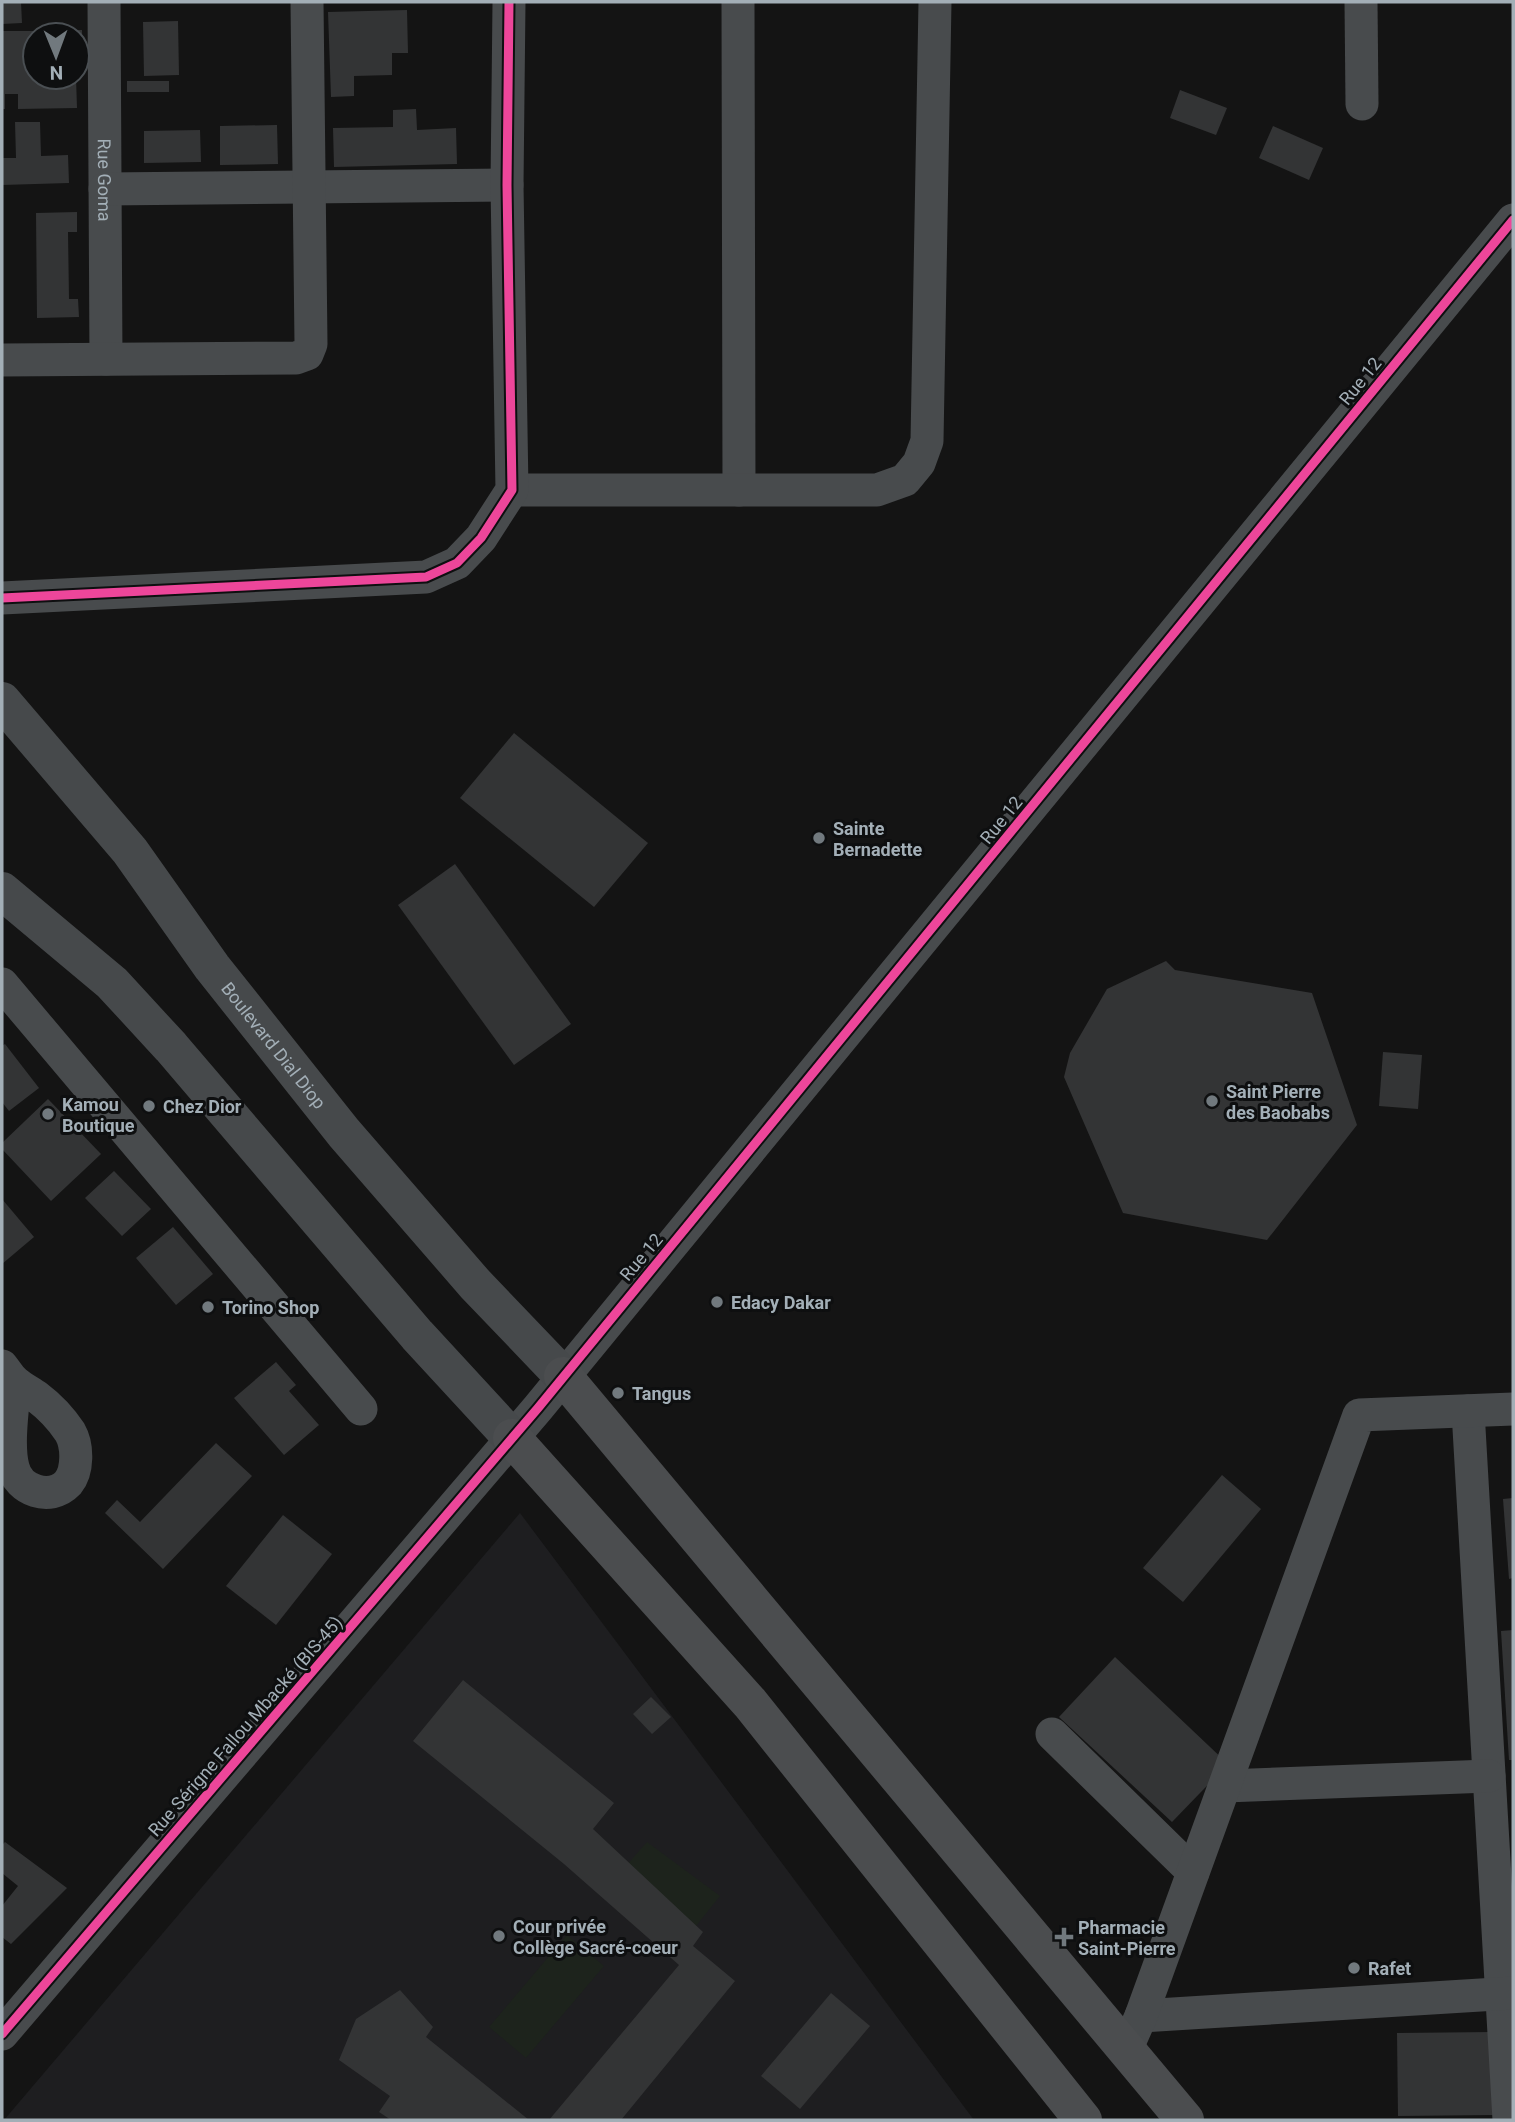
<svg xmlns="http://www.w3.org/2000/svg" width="1515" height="2122" font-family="Roboto,sans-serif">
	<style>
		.built { fill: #1e1e20 }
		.green { fill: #1d231c }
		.building { fill: #333435 }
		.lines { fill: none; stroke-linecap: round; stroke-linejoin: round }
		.street { stroke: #484b4d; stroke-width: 33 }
		.secondary { stroke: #46494b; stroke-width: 38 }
		.primary { stroke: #4b4d4f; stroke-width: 38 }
		.cycleway-casing { stroke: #0e0f10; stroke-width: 13 }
		.cycleway { stroke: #ed469a; stroke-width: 9 }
		.poi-dot { fill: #71797e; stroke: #0e0f10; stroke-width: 2.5 }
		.labels { text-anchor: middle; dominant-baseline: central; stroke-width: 6; stroke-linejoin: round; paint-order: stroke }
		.street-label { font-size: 18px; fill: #a3afb7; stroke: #0e0f10 }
		.poi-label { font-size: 18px; font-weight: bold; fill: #a3afb7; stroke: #0e0f10; text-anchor: start }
	</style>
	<rect width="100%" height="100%" fill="#141414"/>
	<path class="built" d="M520 1513 974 2120H4Z"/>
	<g class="green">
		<path d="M647 1842 720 1896 696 1926 625 1867Z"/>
		<path d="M567 1935 604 1966 526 2058 489 2027Z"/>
	</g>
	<g class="building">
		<path d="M2 2H21L22 23 2 24Z"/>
		<path d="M407 10 408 53H392V75L354 76V96L331 97 328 12Z"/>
		<path d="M178 21 179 75 144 76 143 22Z"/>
		<path d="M53 30H82L83 68H77V35H53Z"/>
		<path d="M2 31H35V77H76L77 108 18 109V94H5V109H2Z"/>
		<rect x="127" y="81" width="42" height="11"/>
		<path d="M1180 90 1227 108 1216 135 1170 118Z"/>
		<path d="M416 109 417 130 456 128 457 164 334 167 333 128 393 127V110Z"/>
		<path d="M15 122H40L41 156 68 155 69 183 2 185V158H16Z"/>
		<path d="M277 125 278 164 220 165V126Z"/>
		<path d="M1273 126 1323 148 1309 180 1259 158Z"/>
		<path d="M200 130 201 162 144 163V131Z"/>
		<path d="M77 212V232H68L69 299H78L79 317 37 318 36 213Z"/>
		<path d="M514 733 648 843 594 907 460 798Z"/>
		<path d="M455 864 571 1024 514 1065 398 905Z"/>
		<path d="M1166 961 1175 970 1312 993 1357 1125 1267 1240 1123 1213 1064 1077 1070 1053 1107 989Z"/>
		<path d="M5 1044 39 1088 9 1111 2 1102V1046Z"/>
		<path d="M1383 1052 1422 1055 1418 1109 1379 1106Z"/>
		<path d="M48 1099 101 1154 51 1201 2 1149V1143Z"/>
		<path d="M114 1171 151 1209 122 1236 85 1198Z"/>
		<path d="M2 1199 34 1237 2 1264Z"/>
		<path d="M173 1227 213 1274 176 1305 136 1258Z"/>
		<path d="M276 1362 296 1385 289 1391 319 1425 284 1455 234 1398Z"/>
		<path d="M216 1443 252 1476 163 1569 105 1513 117 1500 140 1522Z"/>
		<path d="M1222 1475 1261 1509 1183 1602 1143 1568Z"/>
		<path d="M1513 1498V1578L1509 1579 1503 1499Z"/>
		<path d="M283 1515 332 1554 276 1625 226 1586Z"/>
		<path d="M1513 1630V1760H1509L1501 1631Z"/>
		<path d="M1115 1657 1228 1764 1172 1822 1059 1717Z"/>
		<path d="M463 1680 614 1803 593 1829 703 1932 693 1946 735 1981 621 2120H549L679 1965 564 1864 413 1741Z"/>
		<path d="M651 1697 671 1717 652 1734 633 1714Z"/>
		<path d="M5 1842 67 1888 11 1944 2 1937V1906L18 1886 2 1873V1845Z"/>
		<path d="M400 1990 433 2027 426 2037 529 2120H391L379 2112 390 2096 339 2060 356 2019Z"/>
		<path d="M831 1993 870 2026 800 2109 761 2076Z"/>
		<path d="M1493 2032 1494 2115 1398 2116 1397 2033Z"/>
	</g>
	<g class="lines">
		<g class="street">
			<path id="s1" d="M104 2 106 359"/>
			<path d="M738 2 739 490"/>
			<path d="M1361 2 1362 104"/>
			<path d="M105 189 507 185"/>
			<path d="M2 360 296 358 307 354 311 344 307 2"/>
			<path d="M512 490H877L905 480 919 463 927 441 935 2"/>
			<path d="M2 598 426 577 457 563 481 538 512 490 507 185 509 2"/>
			<path d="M2 984 361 1409"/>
			<path d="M2 1366C6 1371 10 1378 15 1382 22 1388 30 1392 37 1397 49 1406 62 1420 70 1432 78 1446 78 1471 68 1483 50 1502 18 1490 13 1467 7 1445 13 1406 15 1382"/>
			<path d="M1468 1411 1509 2120"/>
			<path d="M1052 1734 1193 1872"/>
			<path d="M1225 1786 1489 1776"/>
			<path d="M1141 2016 1513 1993"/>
			<path d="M2 2034 538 1408 1513 220"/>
			<path d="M1126 2050 1141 2016 1359 1415 1513 1409"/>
		</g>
		<g class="secondary">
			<path id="s2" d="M2 701 130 851 212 967 344 1133 475 1284 563 1376"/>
			<path d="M2 891 112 983 171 1047 417 1335 512 1438"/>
		</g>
		<g class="primary">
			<path d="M563 1376 1185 2120"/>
			<path d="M512 1438 750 1703 1083 2120"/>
		</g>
		<defs>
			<g id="cycleway">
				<path d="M2 598 426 577 457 563 481 538 512 490 507 185 509 2"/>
				<path d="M2 2034 538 1408 1513 220"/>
			</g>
		</defs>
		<use href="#cycleway" class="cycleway-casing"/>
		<use href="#cycleway" class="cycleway"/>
	</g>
	<g class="poi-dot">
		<circle cx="819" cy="838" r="7"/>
		<circle cx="1212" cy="1101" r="7"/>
		<circle cx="149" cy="1106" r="7"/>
		<circle cx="48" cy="1114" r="7"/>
		<circle cx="717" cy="1302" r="7"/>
		<circle cx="208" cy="1307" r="7"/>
		<circle cx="618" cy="1393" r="7"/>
		<circle cx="499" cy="1936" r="7"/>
		<path d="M1060.5 1926.5h7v7h7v7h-7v7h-7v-7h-7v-7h7z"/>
		<circle cx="1354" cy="1968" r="7"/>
	</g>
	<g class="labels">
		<g class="street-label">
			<text stroke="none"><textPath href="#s1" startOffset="178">Rue Goma</textPath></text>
			<text transform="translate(1360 381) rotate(-51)">Rue 12</text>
			<text transform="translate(1001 820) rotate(-51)">Rue 12</text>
			<text stroke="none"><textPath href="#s2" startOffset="439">Boulevard Dial Diop</textPath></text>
			<text transform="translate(641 1257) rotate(-50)">Rue 12</text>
			<text transform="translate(245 1726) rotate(-49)">Rue Sérigne Fallou Mbacké (BIS-45)</text>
		</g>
		<g class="poi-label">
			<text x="833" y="828">Sainte<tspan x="833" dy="21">Bernadette</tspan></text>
			<text x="1226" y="1091">Saint Pierre<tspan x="1226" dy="21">des Baobabs</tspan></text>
			<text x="62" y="1104">Kamou<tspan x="62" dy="21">Boutique</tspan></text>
			<text x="163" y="1106">Chez Dior</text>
			<text x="731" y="1302">Edacy Dakar</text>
			<text x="222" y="1307">Torino Shop</text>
			<text x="632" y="1393">Tangus</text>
			<text x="513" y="1926">Cour privée<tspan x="513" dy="21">Collège Sacré-coeur</tspan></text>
			<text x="1078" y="1927">Pharmacie<tspan x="1078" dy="21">Saint-Pierre</tspan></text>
			<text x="1368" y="1968">Rafet</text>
		</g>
	</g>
	<rect width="1515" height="2122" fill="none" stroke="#a3afb7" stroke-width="7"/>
	<g transform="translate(56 56) rotate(179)"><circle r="33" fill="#0e0f10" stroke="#4a4f53" stroke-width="2"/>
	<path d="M0-5L12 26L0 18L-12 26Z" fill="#71797e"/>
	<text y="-10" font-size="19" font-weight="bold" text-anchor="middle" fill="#a3afb7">N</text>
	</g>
</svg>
